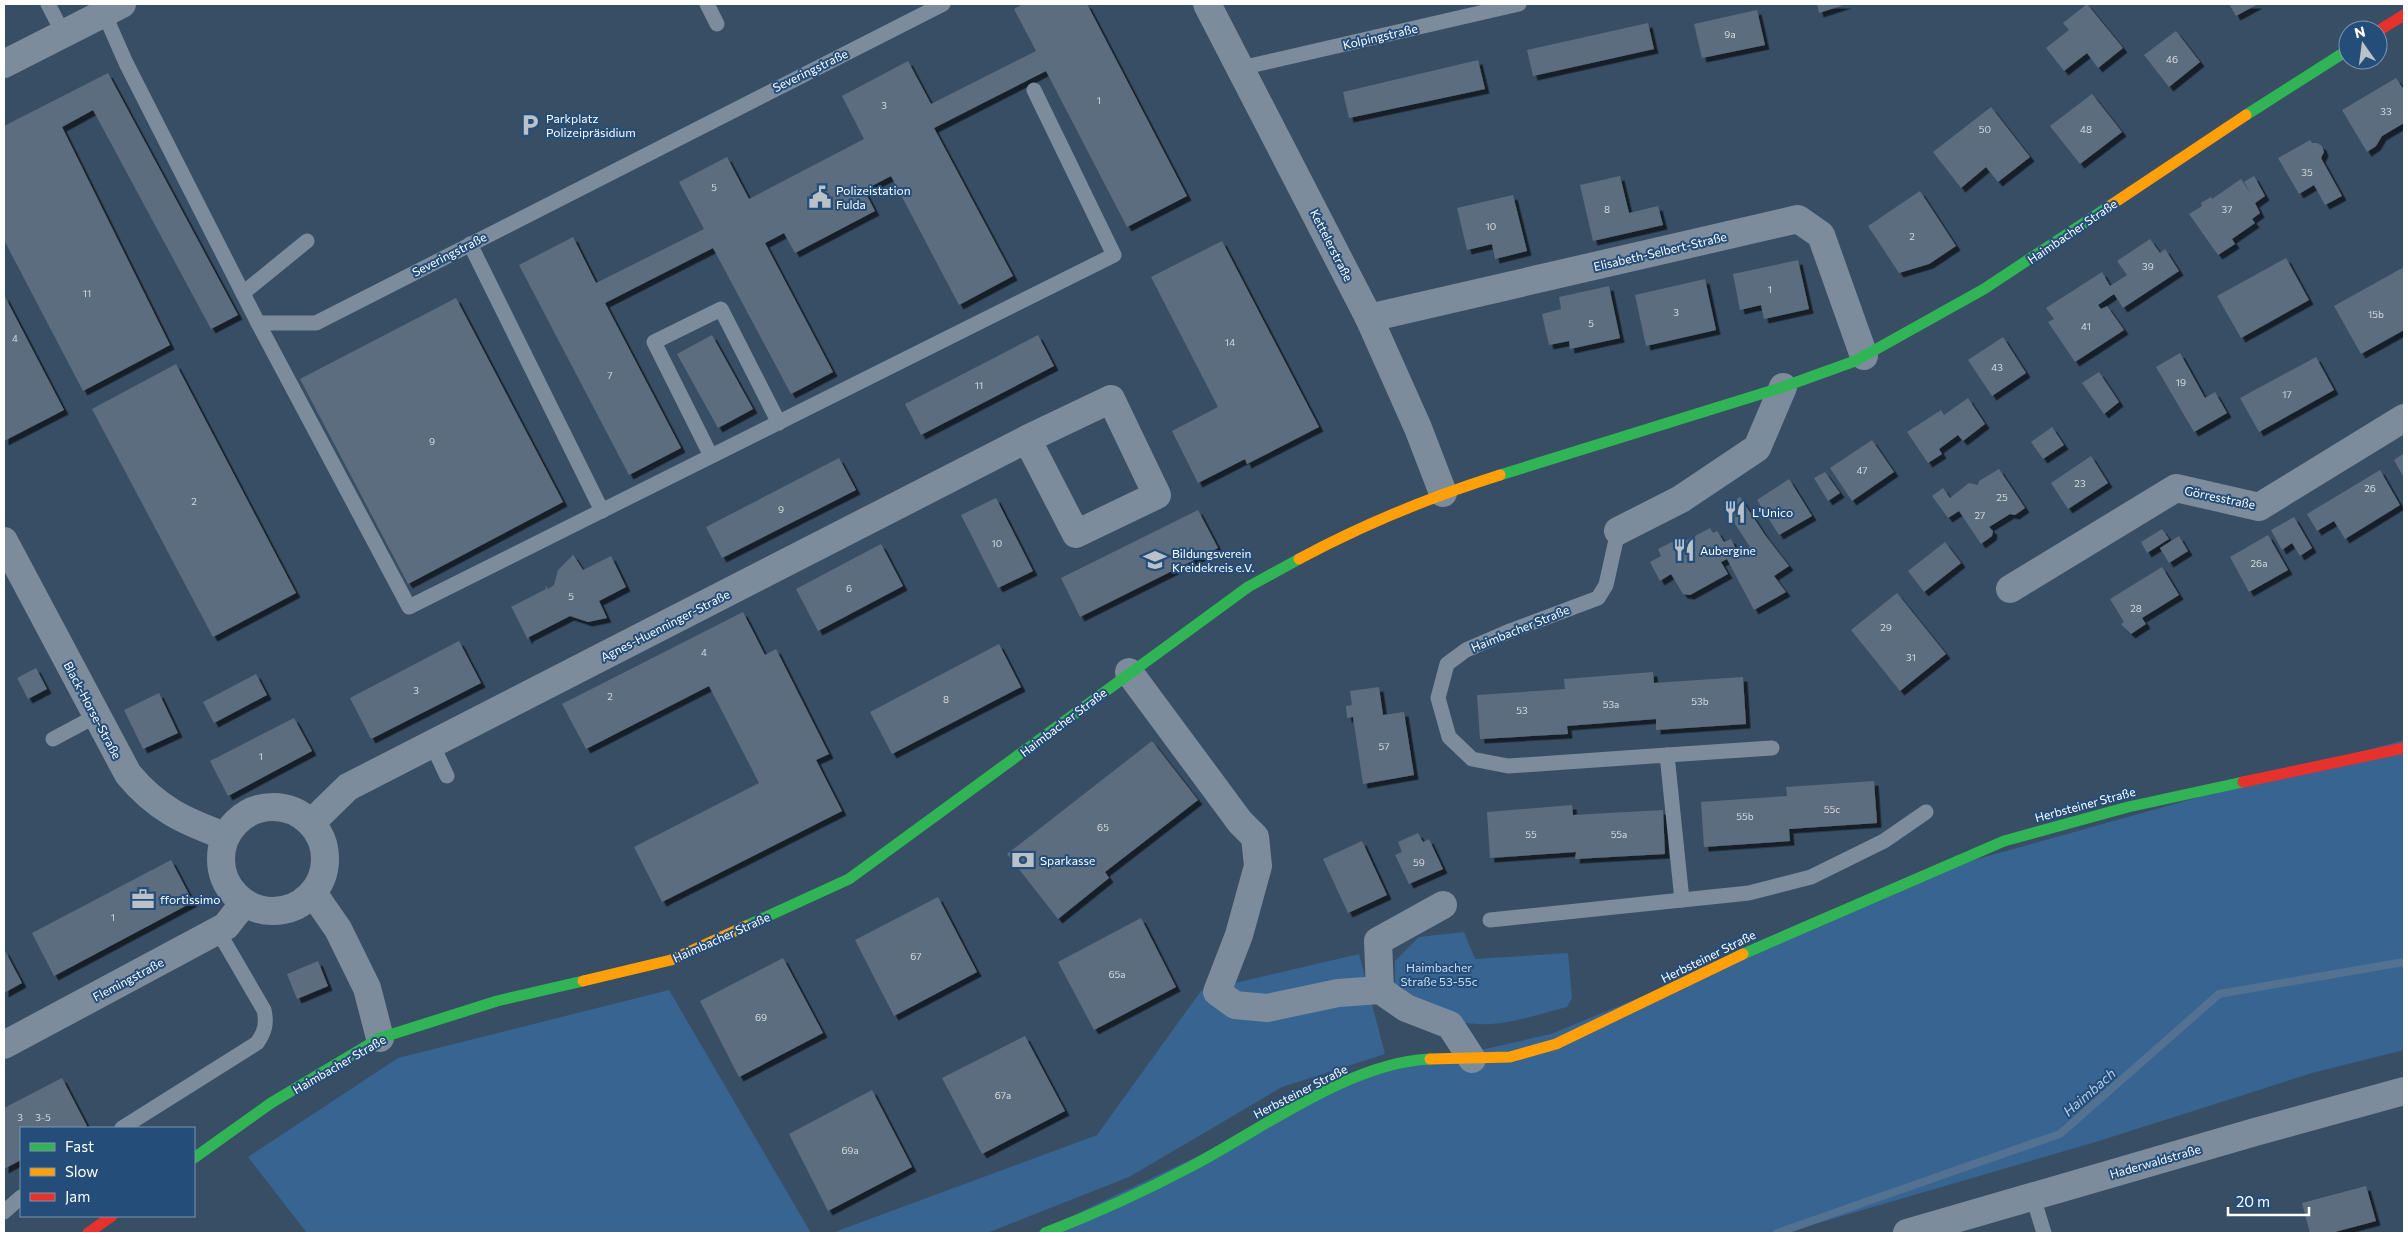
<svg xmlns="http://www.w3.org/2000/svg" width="2408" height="1237" font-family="Commissioner,sans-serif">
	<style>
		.green { fill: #376490 }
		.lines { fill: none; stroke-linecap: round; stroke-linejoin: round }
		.stream { stroke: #537191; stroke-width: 8 }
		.building { fill: #5c6d7f; filter: url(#shadow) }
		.lane { stroke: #7c8c9c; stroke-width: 15 }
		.street { stroke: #7c8c9c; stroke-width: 28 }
		.fast { stroke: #30b455; stroke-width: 11 }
		.slow { stroke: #ff9f0a; stroke-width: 11 }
		.jam { stroke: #e5322d; stroke-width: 11 }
		.labels { text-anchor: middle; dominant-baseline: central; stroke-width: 4; stroke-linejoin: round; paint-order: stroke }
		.number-label { font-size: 10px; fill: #d6dadf }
		.street-label { font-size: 12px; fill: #fff; stroke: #244d79 }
		.poi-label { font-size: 12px; fill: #fff; stroke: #244d79; text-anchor: start }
		.park-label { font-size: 12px; fill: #c8def3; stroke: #244d79 }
		.water-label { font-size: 14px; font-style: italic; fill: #b1ceec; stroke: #244d79 }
	</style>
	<defs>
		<filter id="shadow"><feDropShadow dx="4.5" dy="4.5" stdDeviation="0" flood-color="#0009"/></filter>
	</defs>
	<rect width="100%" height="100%" fill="#384e65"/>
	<g class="green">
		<path d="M2404 740V1050L2312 1073 2099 1141 1784 1233H1036L1369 1075 1551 1034 1970 861Z"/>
		<path d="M1464 932 1475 959 1568 953 1572 998 1567 1007C1539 1014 1506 1026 1477 1024 1449 1023 1419 1006 1395 993V961L1419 937Z"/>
		<path d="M1359 954 1385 1054 1282 1087 1129 1177 987 1233H832L1097 1135 1201 991Z"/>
		<path d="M669 990 811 1233H307L248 1157 398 1058Z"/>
	</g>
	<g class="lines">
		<path class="stream" d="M1777 1233 2060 1134 2219 994 2404 962"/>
	</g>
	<g class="building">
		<path d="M1023 4H1087L1187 196 1127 227 1046 71 934 128 1013 276 959 305 891 176 864 190 875 211 795 253 784 233 765 243 833 372 791 394 713 248 605 303 681 448 629 475 519 265 573 237 596 283 704 229 679 182 727 157 749 199 864 139 842 96 908 61 931 104 1036 51 1014 9Z"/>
		<path d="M1817 4H1847L1819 13Z"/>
		<path d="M2087 4 2123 48 2098 68 2087 53 2064 71 2046 48 2069 30 2063 23Z"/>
		<path d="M2229 4H2258L2236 16Z"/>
		<path d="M1757 10 1765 45 1702 58 1694 24Z"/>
		<path d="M1648 23 1654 49 1533 76 1527 50Z"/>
		<path d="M2176 31 2200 62 2169 87 2144 55Z"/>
		<path d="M1478 60 1485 89 1349 118 1343 92Z"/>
		<path d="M108 73 238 315 211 329 93 110 62 127 170 345 83 391 4 240V126Z"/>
		<path d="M2396 78 2404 90V123L2382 136 2376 146 2367 152 2342 110Z"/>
		<path d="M2092 94 2122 132 2080 164 2050 126Z"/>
		<path d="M1991 107 2030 157 1998 182 1986 167 1961 188 1933 152Z"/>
		<path d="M2310 140 2312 143H2317L2322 146 2324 152 2321 158 2342 196 2325 205 2314 185 2299 194 2278 158Z"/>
		<path d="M1620 176 1629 213 1658 206 1663 225 1593 241 1580 185Z"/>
		<path d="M2254 176 2265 196 2255 203 2260 213 2252 219 2255 223 2232 239 2235 244 2218 255 2189 214 2202 206 2201 203 2211 197 2212 199 2241 179 2251 194 2244 182Z"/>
		<path d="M1920 191 1956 246 1929 264 1899 273 1868 226Z"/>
		<path d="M1513 195 1527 251 1495 259 1492 244 1467 250 1457 208Z"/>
		<path d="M2150 239 2160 253 2165 249 2179 271 2123 308 2114 294 2098 305 2101 309 2107 306 2124 330 2075 362 2048 322 2054 319 2046 308 2102 272 2110 286 2127 275 2117 261Z"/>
		<path d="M1222 241 1319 427 1247 464 1245 459 1198 483 1172 431 1218 407 1151 277Z"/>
		<path d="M2286 258 2309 300 2241 338 2217 296Z"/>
		<path d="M1798 260 1809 309 1764 319 1761 305 1740 310 1733 274Z"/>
		<path d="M2404 267V330L2361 354 2334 306Z"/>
		<path d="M1705 279 1716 330 1646 346 1635 295Z"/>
		<path d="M1609 286 1620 338 1570 349 1569 341 1549 345 1542 314 1561 309 1559 297Z"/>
		<path d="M4 295 64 410 4 441Z"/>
		<path d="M456 298 563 502 408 584 300 379Z"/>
		<path d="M712 335 753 409 718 428 677 354Z"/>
		<path d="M1038 335 1054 366 921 435 905 404Z"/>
		<path d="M2003 337 2026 373 1992 396 1968 360Z"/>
		<path d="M2180 353 2205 398 2215 392 2227 413 2194 432 2156 367Z"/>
		<path d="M2316 357 2334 390 2259 432 2240 398Z"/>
		<path d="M176 364 296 593 213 637 92 409Z"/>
		<path d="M2099 372 2119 402 2104 414 2082 383Z"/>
		<path d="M1968 398 1985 424 1963 441 1958 435 1939 449 1942 454 1928 463 1907 432 1941 410 1944 415Z"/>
		<path d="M2052 427 2064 445 2043 459 2031 442Z"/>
		<path d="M1872 440 1894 472 1852 501 1830 468Z"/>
		<path d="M2404 453V478L2394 460Z"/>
		<path d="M2091 456 2108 483 2068 509 2051 483Z"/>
		<path d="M839 458 856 490 722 558 706 527Z"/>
		<path d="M1999 469 2025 508 2015 515 2010 514 1989 527 1993 531 1992 536 1981 544 1959 511 1948 518 1932 496 1943 488 1950 498 1969 483 1978 485 1979 481Z"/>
		<path d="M2380 470 2400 505 2345 539 2334 521 2317 531 2307 514Z"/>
		<path d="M1825 472 1840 493 1828 501 1814 478Z"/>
		<path d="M1789 479 1812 516 1779 535 1757 500Z"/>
		<path d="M1740 497 1765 535 1789 566 1774 576 1786 592 1754 610 1727 559 1721 562 1728 574 1690 595 1683 594 1671 574 1660 581 1650 562 1661 556 1658 549 1672 542 1678 545 1710 528 1713 533 1717 531 1724 542 1731 539 1738 553 1750 547 1724 507Z"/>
		<path d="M996 498 1033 571 998 588 961 515Z"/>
		<path d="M1198 510 1218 548 1080 617 1061 578Z"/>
		<path d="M2294 517 2312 548 2300 556 2292 543 2282 550 2271 530Z"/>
		<path d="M2162 529 2169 539 2147 553 2141 542Z"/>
		<path d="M2268 535 2288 570 2249 592 2230 557Z"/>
		<path d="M2179 536 2188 551 2169 563 2160 548Z"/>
		<path d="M1945 542 1961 563 1924 592 1908 571Z"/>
		<path d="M881 544 903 586 818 631 796 589Z"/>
		<path d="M572 553 583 570 611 556 626 587 599 601 607 618 588 622 570 616 529 637 528 640 511 606H513L546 589 545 585 548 589 554 585 558 570 573 555Z"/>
		<path d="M2162 567 2179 595 2142 618 2146 624 2131 634 2121 624 2124 622 2110 599Z"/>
		<path d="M1897 593 1946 654 1900 691 1851 630Z"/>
		<path d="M743 612 765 655 776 649 829 754 816 760 842 811 662 902 634 847 759 783 709 686 586 749 562 704Z"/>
		<path d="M459 641 481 683 371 739 350 698Z"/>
		<path d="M999 644 1021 687 892 754 870 712Z"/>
		<path d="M36 668 47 689 28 699 17 678Z"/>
		<path d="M1653 672 1654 683 1743 677 1746 724 1656 730V719L1567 726 1568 734 1480 739 1477 695 1565 689 1564 679Z"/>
		<path d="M256 674 267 695 214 723 203 702Z"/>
		<path d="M1379 687 1383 715 1404 712 1414 775 1363 784 1353 717 1347 718 1346 706 1352 705 1350 691Z"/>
		<path d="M159 693 178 733 143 749 124 710Z"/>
		<path d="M294 718 312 751 228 796 210 761Z"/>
		<path d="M1152 741 1198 800 1105 872 1109 878 1058 919 1007 854Z"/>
		<path d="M1874 781 1877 823 1789 829 1790 841 1704 847 1701 802 1787 796 1786 787Z"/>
		<path d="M1572 805 1573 815 1663 810 1665 854 1575 859 1576 852 1490 858 1487 812Z"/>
		<path d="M1418 833 1423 842 1429 839 1443 869 1409 884 1395 855 1402 852 1398 842Z"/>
		<path d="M1362 841 1387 895 1348 913 1323 859Z"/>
		<path d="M171 860 193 902 54 976 32 933Z"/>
		<path d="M938 897 977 972 894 1016 855 940Z"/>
		<path d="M1141 918 1176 987 1094 1030 1058 962Z"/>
		<path d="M4 949 22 983 4 993Z"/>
		<path d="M783 958 823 1033 739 1077 700 1001Z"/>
		<path d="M318 961 328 986 297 999 287 974Z"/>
		<path d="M1025 1036 1065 1111 982 1154 942 1078Z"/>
		<path d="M62 1078 87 1126 83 1128H21V1160L4 1169V1108Z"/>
		<path d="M872 1090 912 1167 828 1211 789 1134Z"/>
		<path d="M2366 1186 2376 1221 2331 1233H2310L2302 1203Z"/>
	</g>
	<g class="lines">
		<g class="lane">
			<path d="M48 4 63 33"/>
			<path d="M707 4 717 24"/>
			<path d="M104 13 126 63 258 323H316L943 4"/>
			<path d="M1241 68 1519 4"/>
			<path d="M470 244 602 511"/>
			<path d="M243 293 307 241"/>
			<path d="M258 323 409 607 1114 255 1034 90"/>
			<path d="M711 456 654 342 721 309 779 423"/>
			<path d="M1618 531 1606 585 1598 598 1510 631 1466 650 1447 664 1438 698 1449 737 1472 759 1508 766 1667 755 1682 900"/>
			<path d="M53 739 96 716"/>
			<path d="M432 744 447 776"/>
			<path d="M1667 755 1772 748"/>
			<path d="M1490 920 1749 893 1811 877 1884 841 1926 812"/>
			<path d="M122 1128 257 1043C265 1032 267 1023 264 1010L218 931"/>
			<path d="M2033 1197 2044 1233"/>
			<path d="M4 1212 21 1197"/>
		</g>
		<g class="street">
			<path d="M1207 4 1369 318 1418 428 1443 493"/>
			<path d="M4 64 122 4"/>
			<path d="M1369 318 1798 219 1821 235 1864 356"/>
			<path d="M1618 531 1681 499 1757 448 1783 387"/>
			<path d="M4 541 128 774C157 809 184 821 225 836"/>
			<path d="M2010 589 2176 488 2259 507 2404 418"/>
			<path d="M1129 672 1240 822 1255 837 1258 866 1239 935 1217 992 1235 1005 1267 1008 1338 993 1380 990 1406 1008 1450 1025 1472 1059"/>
			<circle cx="273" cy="859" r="52"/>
			<path d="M311 823 348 787 1027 439 1111 399 1157 495 1076 534 1027 439"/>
			<path d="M313 893 338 929 367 988 380 1038"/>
			<path d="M1380 990 1378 941 1443 905"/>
			<path d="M4 1045 226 926 244 903"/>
			<path d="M1907 1233 2255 1132 2404 1091"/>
		</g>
		<g class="fast">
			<path d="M2246 115 2348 50"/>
			<path d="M1500 475 1783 387 1855 361 1984 289 2108 207"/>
			<path d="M746 926 849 879 1248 587 1299 559"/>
			<path d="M1743 954 2004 841 2128 807 2243 782"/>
			<path d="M194 1158 271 1103 380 1038 497 1001 583 981"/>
			<path d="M1045 1233C1094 1214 1143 1192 1190 1167 1259 1131 1350 1062 1430 1059"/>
		</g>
		<g class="slow">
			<path d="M2108 207 2246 115"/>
			<path d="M1299 559C1364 524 1430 497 1500 475"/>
			<path d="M583 981 671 960 746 926"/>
			<path d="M1430 1059 1510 1057 1556 1044 1743 954"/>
		</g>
		<g class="jam">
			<path d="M2378 31 2404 15"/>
			<path d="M2243 782 2404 748"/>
			<path d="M88 1233 112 1216"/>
		</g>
	</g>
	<defs>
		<symbol id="parking-bare" viewBox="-9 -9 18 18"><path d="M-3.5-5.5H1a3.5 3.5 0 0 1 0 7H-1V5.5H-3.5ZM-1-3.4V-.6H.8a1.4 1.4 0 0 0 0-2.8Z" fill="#b9c1c9" stroke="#244d79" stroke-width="2.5" paint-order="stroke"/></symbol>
		<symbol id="civic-bare" viewBox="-9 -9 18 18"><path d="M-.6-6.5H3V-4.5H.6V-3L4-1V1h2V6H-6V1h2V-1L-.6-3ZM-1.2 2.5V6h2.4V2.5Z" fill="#b9c1c9" stroke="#244d79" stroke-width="2.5" paint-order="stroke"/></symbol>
		<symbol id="restaurant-bare" viewBox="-9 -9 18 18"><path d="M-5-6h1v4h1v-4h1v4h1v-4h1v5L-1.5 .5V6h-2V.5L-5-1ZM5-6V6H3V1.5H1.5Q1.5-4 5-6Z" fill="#b9c1c9" stroke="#244d79" stroke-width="2.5" paint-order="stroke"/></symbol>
		<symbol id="school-bare" viewBox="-9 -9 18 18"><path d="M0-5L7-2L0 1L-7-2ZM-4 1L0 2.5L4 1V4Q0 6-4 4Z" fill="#b9c1c9" stroke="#244d79" stroke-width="2.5" paint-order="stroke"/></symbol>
		<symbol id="bank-bare" viewBox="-9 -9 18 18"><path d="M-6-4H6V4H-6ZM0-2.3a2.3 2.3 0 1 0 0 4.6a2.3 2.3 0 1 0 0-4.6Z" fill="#b9c1c9" stroke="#244d79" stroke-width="2.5" paint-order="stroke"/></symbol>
		<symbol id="office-bare" viewBox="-9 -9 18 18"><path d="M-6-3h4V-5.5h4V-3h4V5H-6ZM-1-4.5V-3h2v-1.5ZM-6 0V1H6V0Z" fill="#b9c1c9" stroke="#244d79" stroke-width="2.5" paint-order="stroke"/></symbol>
	</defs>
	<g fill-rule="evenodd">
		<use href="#parking-bare" x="514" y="109" width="32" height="32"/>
		<use href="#civic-bare" x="804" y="181" width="32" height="32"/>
		<use href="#restaurant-bare" x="1719" y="496" width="32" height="32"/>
		<use href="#restaurant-bare" x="1668" y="534" width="32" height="32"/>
		<use href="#school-bare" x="1139" y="544" width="32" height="32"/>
		<use href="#bank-bare" x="1007" y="844" width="32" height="32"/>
		<use href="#office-bare" x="127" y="883" width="32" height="32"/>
	</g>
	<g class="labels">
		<g class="number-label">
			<text x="1730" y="34">9a</text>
			<text x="2172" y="59">46</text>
			<text x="1099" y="100">1</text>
			<text x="884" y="105">3</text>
			<text x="2386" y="111">33</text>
			<text x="1985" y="129">50</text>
			<text x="2086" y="129">48</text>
			<text x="2307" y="172">35</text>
			<text x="714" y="187">5</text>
			<text x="1607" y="209">8</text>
			<text x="2227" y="209">37</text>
			<text x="1491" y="226">10</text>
			<text x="1912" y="236">2</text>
			<text x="2148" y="266">39</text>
			<text x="1770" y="289">1</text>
			<text x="87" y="293">11</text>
			<text x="1676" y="312">3</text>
			<text x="2376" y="314">15b</text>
			<text x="1591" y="323">5</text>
			<text x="2086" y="326">41</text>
			<text x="15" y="338">4</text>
			<text x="1230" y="342">14</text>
			<text x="1997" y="367">43</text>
			<text x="610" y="375">7</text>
			<text x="2181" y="382">19</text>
			<text x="979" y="385">11</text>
			<text x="2287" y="394">17</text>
			<text x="432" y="441">9</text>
			<text x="1862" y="470">47</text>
			<text x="2080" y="483">23</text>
			<text x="2370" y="488">26</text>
			<text x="2002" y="497">25</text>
			<text x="194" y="501">2</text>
			<text x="781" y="509">9</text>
			<text x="1980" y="515">27</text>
			<text x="997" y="543">10</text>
			<text x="2259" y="563">26a</text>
			<text x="849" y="588">6</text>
			<text x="571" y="596">5</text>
			<text x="2136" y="608">28</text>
			<text x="1886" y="627">29</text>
			<text x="704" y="652">4</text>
			<text x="1911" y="657">31</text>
			<text x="416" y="690">3</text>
			<text x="610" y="696">2</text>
			<text x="946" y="699">8</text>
			<text x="1700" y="701">53b</text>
			<text x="1611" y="704">53a</text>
			<text x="1522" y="710">53</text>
			<text x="1384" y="746">57</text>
			<text x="261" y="756">1</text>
			<text x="1832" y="809">55c</text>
			<text x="1745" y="816">55b</text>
			<text x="1103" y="827">65</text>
			<text x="1531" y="834">55</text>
			<text x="1619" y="834">55a</text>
			<text x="1419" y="862">59</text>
			<text x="113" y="917">1</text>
			<text x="916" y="956">67</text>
			<text x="1117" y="974">65a</text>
			<text x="761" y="1017">69</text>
			<text x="1003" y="1095">67a</text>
			<text x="20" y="1117">3</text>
			<text x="43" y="1117">3-5</text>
			<text x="850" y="1150">69a</text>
		</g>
		<g class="street-label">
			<text transform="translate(1380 36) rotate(-13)">Kolpingstraße</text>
			<text transform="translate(810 70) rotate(-26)">Severingstraße</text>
			<text transform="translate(2072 231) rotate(-34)">Haimbacher Straße</text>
			<text transform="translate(1332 245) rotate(63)">Kettelerstraße</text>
			<text transform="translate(1660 251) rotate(-13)">Elisabeth-Selbert-Straße</text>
			<text transform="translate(449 254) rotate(-27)">Severingstraße</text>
			<text transform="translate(2220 497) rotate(12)">Görresstraße</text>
			<text transform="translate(665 625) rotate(-27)">Agnes-Huenninger-Straße</text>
			<text transform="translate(1520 628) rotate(-22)">Haimbacher Straße</text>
			<text transform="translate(93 710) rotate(62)">Black-Horse-Straße</text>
			<text transform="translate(1063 722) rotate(-37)">Haimbacher Straße</text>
			<text transform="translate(2085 804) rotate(-15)">Herbsteiner Straße</text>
			<text transform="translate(721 937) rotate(-24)">Haimbacher Straße</text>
			<text transform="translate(1708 956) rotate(-26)">Herbsteiner Straße</text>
			<text transform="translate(128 979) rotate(-28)">Flemingstraße</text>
			<text transform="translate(339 1064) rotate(-30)">Haimbacher Straße</text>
			<text transform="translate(1300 1091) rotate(-27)">Herbsteiner Straße</text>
			<text transform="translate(2155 1161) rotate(-16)">Haderwaldstraße</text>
		</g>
		<g class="poi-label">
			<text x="546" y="118">Parkplatz<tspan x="546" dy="14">Polizeipräsidium</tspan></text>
			<text x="836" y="190">Polizeistation<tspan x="836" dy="14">Fulda</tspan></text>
			<text x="1752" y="512">L'Unico</text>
			<text x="1700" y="550">Aubergine</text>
			<text x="1172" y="553">Bildungsverein<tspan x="1172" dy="14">Kreidekreis e.V.</tspan></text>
			<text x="1040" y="860">Sparkasse</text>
			<text x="160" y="899">ffortissimo</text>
		</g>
		<g class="park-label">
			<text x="1439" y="967">Haimbacher<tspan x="1439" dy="14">Straße 53-55c</tspan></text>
		</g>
		<g class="water-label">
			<text transform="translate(2089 1092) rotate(-41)">Haimbach</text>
		</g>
	</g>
	<rect width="2408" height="1237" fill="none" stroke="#ffffff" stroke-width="10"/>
	<rect x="20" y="1127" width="175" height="90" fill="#244d79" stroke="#7c94af"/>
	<rect x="30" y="1143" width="25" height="8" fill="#30b455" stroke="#7c94af"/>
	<text x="65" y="1152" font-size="15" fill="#ffffff">Fast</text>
	<rect x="30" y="1168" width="25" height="8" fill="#ff9f0a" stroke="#7c94af"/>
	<text x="65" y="1177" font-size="15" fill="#ffffff">Slow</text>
	<rect x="30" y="1193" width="25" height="8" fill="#e5322d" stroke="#7c94af"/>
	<text x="65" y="1202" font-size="15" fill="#ffffff">Jam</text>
	<g transform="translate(2363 45) rotate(346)"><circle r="24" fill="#244d79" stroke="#7c94af"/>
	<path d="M0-4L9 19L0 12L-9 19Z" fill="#b9c1c9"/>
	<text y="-8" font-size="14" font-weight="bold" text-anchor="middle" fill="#ffffff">N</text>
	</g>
	<path d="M2228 1207v8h81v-8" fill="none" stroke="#ffffff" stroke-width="2.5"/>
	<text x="2236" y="1207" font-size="15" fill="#ffffff" stroke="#244d79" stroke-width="4" paint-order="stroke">20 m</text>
</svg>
